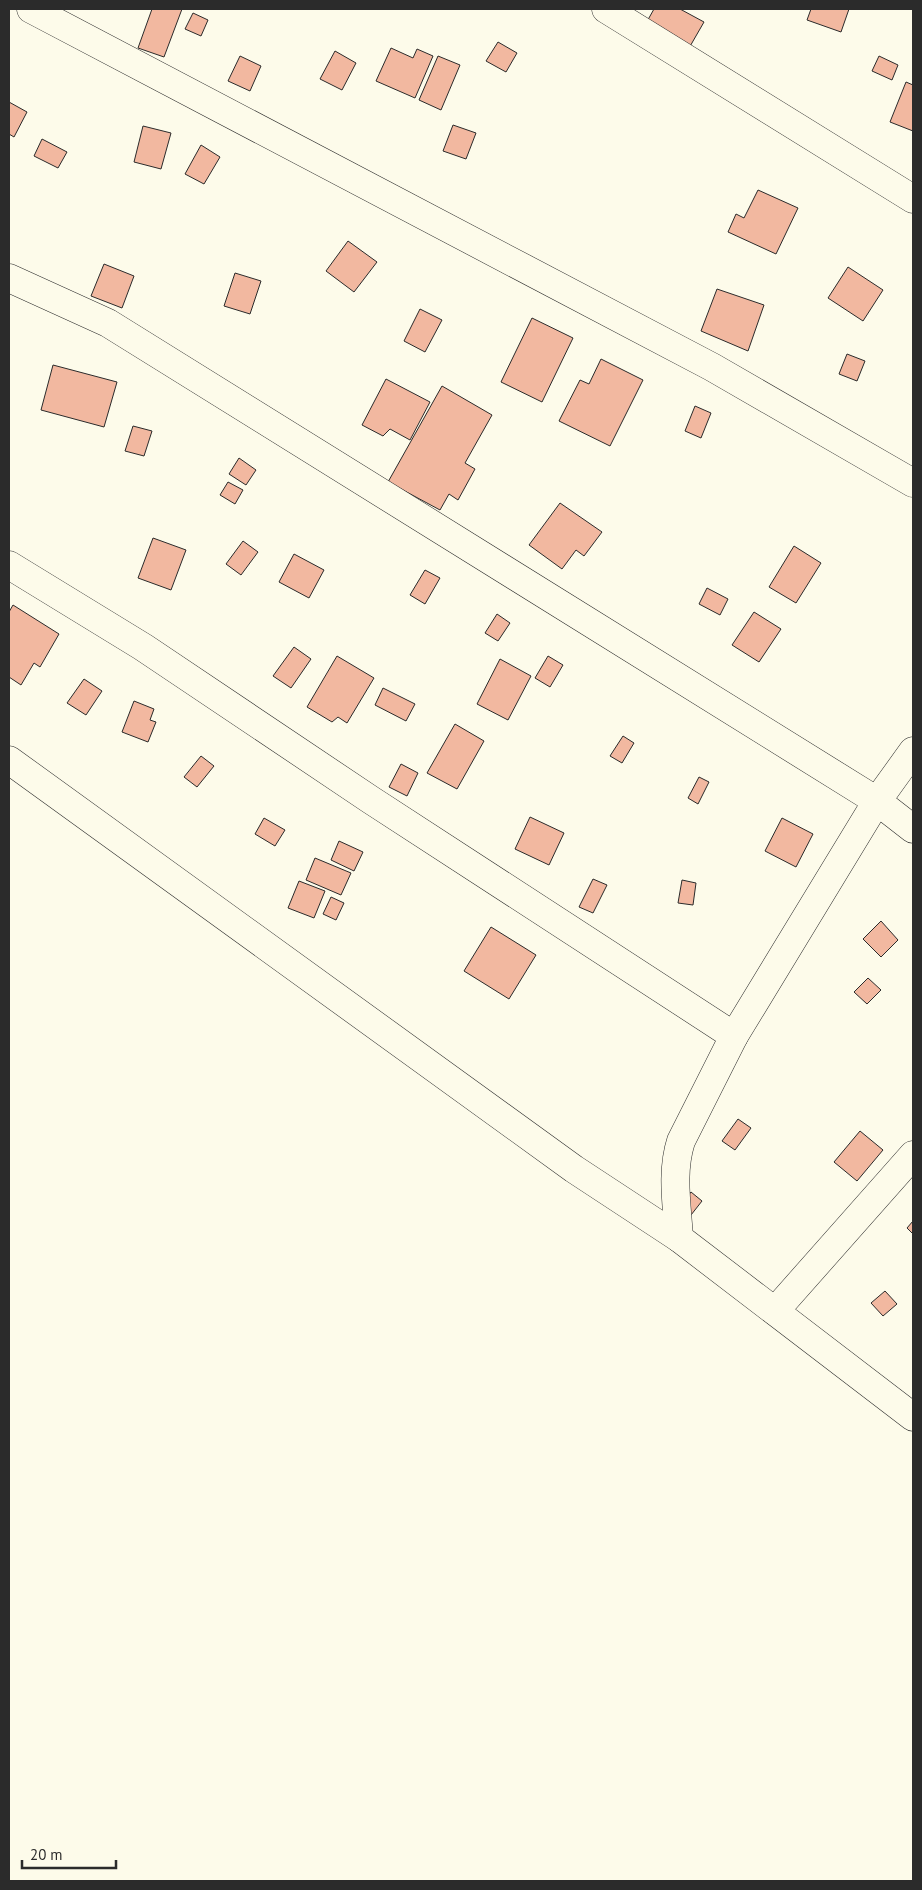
<svg xmlns="http://www.w3.org/2000/svg" width="922" height="1890" font-family="'PT Sans',sans-serif">
	<style>
		.building { fill: #f2b8a0; stroke: #2b2b2b }
		.lines { fill: none; stroke-linecap: round; stroke-linejoin: round }
		.street-casing { stroke: #2b2b2b; stroke-width: 29 }
		.street { stroke: #fdfbea; stroke-width: 28 }
	</style>
	<rect width="100%" height="100%" fill="#fdfbea"/>
	<g class="building">
		<path d="M152 9H182L164 57 138 48Z"/>
		<path d="M654 9H680L704 22 681 62 645 25Z"/>
		<path d="M811 9H849L841 32 807 20Z"/>
		<path d="M193 13 208 20 201 36 185 29Z"/>
		<path d="M498 42 517 53 506 72 486 61Z"/>
		<path d="M391 48 413 58 417 49 433 56 415 98 376 81Z"/>
		<path d="M335 51 356 63 342 90 320 79Z"/>
		<path d="M240 56 261 66 250 91 228 81Z"/>
		<path d="M438 56 460 65 441 110 419 100Z"/>
		<path d="M879 56 898 65 892 80 872 71Z"/>
		<path d="M906 82 913 85V131L890 122Z"/>
		<path d="M9 102 27 112 14 137 9 134Z"/>
		<path d="M453 125 476 133 466 159 443 151Z"/>
		<path d="M143 126 171 133 161 169 134 162Z"/>
		<path d="M42 139 67 152 58 168 34 156Z"/>
		<path d="M201 145 220 157 204 184 185 174Z"/>
		<path d="M758 190 798 208 776 254 728 232 736 214 744 218Z"/>
		<path d="M348 241 377 262 354 292 326 271Z"/>
		<path d="M104 264 134 276 122 308 91 296Z"/>
		<path d="M848 267 883 290 863 321 828 298Z"/>
		<path d="M235 273 261 281 250 314 224 306Z"/>
		<path d="M717 289 764 305 748 351 701 331Z"/>
		<path d="M420 309 442 320 425 352 404 341Z"/>
		<path d="M532 318 573 338 542 402 501 382Z"/>
		<path d="M847 354 865 361 857 381 839 374Z"/>
		<path d="M601 359 643 380 610 446 559 421 580 380 589 384Z"/>
		<path d="M53 365 117 382 104 427 41 410Z"/>
		<path d="M386 379 430 402 410 440 390 429 383 436 362 425Z"/>
		<path d="M442 386 492 415 465 463 475 469 458 500 449 494 440 510 388 482Z"/>
		<path d="M695 406 711 413 701 438 685 431Z"/>
		<path d="M133 426 152 431 144 456 125 451Z"/>
		<path d="M239 458 256 470 246 485 229 474Z"/>
		<path d="M228 482 243 490 235 504 220 495Z"/>
		<path d="M560 503 602 532 584 556 576 550 562 569 529 545Z"/>
		<path d="M153 538 186 550 171 590 138 578Z"/>
		<path d="M243 541 258 552 241 575 226 564Z"/>
		<path d="M794 546 821 563 796 603 769 587Z"/>
		<path d="M294 554 324 570 309 598 279 582Z"/>
		<path d="M425 570 440 578 425 604 410 595Z"/>
		<path d="M707 588 728 599 720 615 699 604Z"/>
		<path d="M13 605 59 634 40 667 34 663 21 685 9 677V612Z"/>
		<path d="M754 612 781 629 759 662 732 645Z"/>
		<path d="M497 614 510 623 498 641 485 633Z"/>
		<path d="M294 647 311 659 291 688 273 676Z"/>
		<path d="M337 656 374 678 347 723 338 717 332 722 307 707Z"/>
		<path d="M548 656 563 665 550 687 535 678Z"/>
		<path d="M500 659 531 676 508 720 477 704Z"/>
		<path d="M84 679 102 691 86 715 67 703Z"/>
		<path d="M383 688 415 704 406 721 375 705Z"/>
		<path d="M134 701 154 709 150 720 156 722 148 742 122 732Z"/>
		<path d="M455 724 484 741 457 789 427 773Z"/>
		<path d="M623 736 634 743 622 763 610 756Z"/>
		<path d="M201 756 214 766 197 787 184 777Z"/>
		<path d="M401 764 418 773 407 796 389 787Z"/>
		<path d="M699 777 709 782 698 804 688 798Z"/>
		<path d="M530 817 564 833 549 865 515 849Z"/>
		<path d="M264 818 285 830 275 846 255 834Z"/>
		<path d="M782 818 813 834 796 867 765 851Z"/>
		<path d="M339 841 363 852 354 871 331 860Z"/>
		<path d="M315 858 351 873 341 895 306 880Z"/>
		<path d="M593 879 607 885 593 913 579 907Z"/>
		<path d="M682 880 696 883 693 905 678 903Z"/>
		<path d="M299 881 325 891 314 918 288 908Z"/>
		<path d="M331 897 344 903 336 920 323 914Z"/>
		<path d="M881 921 898 940 881 957 863 939Z"/>
		<path d="M491 927 536 955 509 999 464 971Z"/>
		<path d="M868 978 881 990 867 1004 854 992Z"/>
		<path d="M738 1119 751 1128 735 1150 722 1141Z"/>
		<path d="M860 1131 883 1150 857 1181 834 1162Z"/>
		<path d="M691 1192 702 1201 691 1215 680 1206Z"/>
		<path d="M913 1221V1234L907 1228Z"/>
		<path d="M885 1291 897 1304 883 1316 871 1303Z"/>
	</g>
	<g class="lines">
		<defs>
			<g id="street">
				<path d="M31 9 712 367 913 483"/>
				<path d="M606 9 913 199"/>
				<path d="M9 278 108 323 877 801 913 829"/>
				<path d="M9 565 143 647 371 800 734 1036"/>
				<path d="M913 751 877 801 734 1036 681 1141C671 1172 677 1205 679 1238L913 1417"/>
				<path d="M9 760 574 1169 679 1238"/>
				<path d="M775 1311 913 1155"/>
			</g>
		</defs>
		<use href="#street" class="street-casing"/>
		<use href="#street" class="street"/>
	</g>
	<rect width="922" height="1890" fill="none" stroke="#2b2b2b" stroke-width="20"/>
	<path d="M22 1860v8h94v-8" fill="none" stroke="#2b2b2b" stroke-width="2.5"/>
	<text x="30" y="1860" font-size="15" fill="#2b2b2b" stroke="#fdfbea" stroke-width="4" paint-order="stroke">20 m</text>
</svg>
